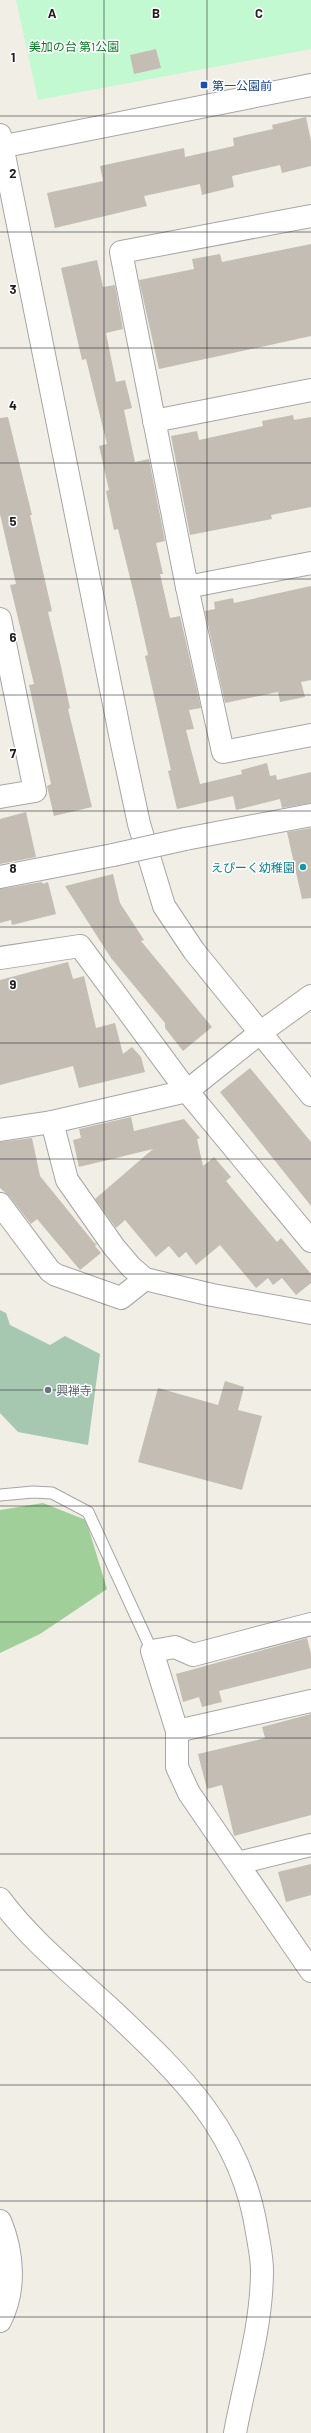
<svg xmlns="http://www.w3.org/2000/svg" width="311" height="2433" font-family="Barlow,'Noto Sans JP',sans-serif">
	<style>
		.forest { fill: #a1cf9a }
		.cemetery { fill: #a6c8b1 }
		.park { fill: #c3f9d0 }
		.building { fill: #c4bdb4 }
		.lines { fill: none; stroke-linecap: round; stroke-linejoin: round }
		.service-casing { stroke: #a6a6a6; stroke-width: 13 }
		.minor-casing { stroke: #a6a6a6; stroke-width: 24 }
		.tertiary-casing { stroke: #a6a6a6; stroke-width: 24 }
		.service { stroke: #fff; stroke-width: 11 }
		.minor { stroke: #fff; stroke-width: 22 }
		.tertiary { stroke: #fff; stroke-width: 22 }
		.minor-bridge-casing { stroke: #a6a6a6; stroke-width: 24; stroke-linecap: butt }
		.minor-bridge { stroke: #fff; stroke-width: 22 }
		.grid { fill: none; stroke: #1f1f1f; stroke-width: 1; stroke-opacity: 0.55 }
		.transit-dot { fill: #1a4fb4; stroke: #fff; stroke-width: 1.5 }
		.culture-dot { fill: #0f9aa8; stroke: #fff; stroke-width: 1.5 }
		.worship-dot { fill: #6b7280; stroke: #fff; stroke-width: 1.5 }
		.labels { text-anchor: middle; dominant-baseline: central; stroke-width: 3; stroke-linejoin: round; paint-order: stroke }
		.park-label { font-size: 12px; fill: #0c7d28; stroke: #fff }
		.transit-label { font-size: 12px; fill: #164399; stroke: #fff; text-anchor: start }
		.culture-label { font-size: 12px; fill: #0d838f; stroke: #fff; text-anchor: end }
		.worship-label { font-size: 12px; fill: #5b616d; stroke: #fff; text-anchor: start }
		.grid-label { font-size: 13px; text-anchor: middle; font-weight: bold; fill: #1f1f1f; stroke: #fff; stroke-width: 3; stroke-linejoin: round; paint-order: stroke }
	</style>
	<rect width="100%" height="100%" fill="#f0eee5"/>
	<path class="forest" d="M43 1503 86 1520 107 1589 40 1634 0 1653V1510Z"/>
	<path class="cemetery" d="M0 1310 6 1313 10 1325 50 1345 65 1336 100 1354 88 1445 18 1432 0 1413Z"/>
	<path class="park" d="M16 0H311V49L38 100Z"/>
	<g class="building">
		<path d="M156 49 161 68 134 74 130 55Z"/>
		<path d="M306 117 311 141V166L282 173 280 165 232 176 234 187 202 195 200 184 144 196 147 206 55 228 47 193 103 181 100 166 184 148 185 157 234 146 233 138 273 129 272 125Z"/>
		<path d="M311 244V336L159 369 139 280 194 269 192 259 220 254 222 262Z"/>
		<path d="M97 260 103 287 115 285 123 329 106 333 116 382 125 380 132 408 124 410 135 462 149 459 165 541 156 543 163 574H160L170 618 180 616 201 708 189 710 194 729 186 730 200 784 242 774 241 770 267 763 270 776 276 775 277 780 311 772V803L282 808 280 799 236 810 233 796 177 809 168 771 171 770 145 656 148 655 136 602 118 529 114 530 106 491 109 490 99 446 107 444 86 359 82 360 61 268Z"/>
		<path d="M293 415 294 420 311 417V507L271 515 272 519 190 535 171 436 197 431 199 440 263 426 262 421Z"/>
		<path d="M8 417 32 515H30L52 611 48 612 60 662 70 708 68 709 92 807 54 816 47 786 51 784 29 685 34 684 10 585 16 584 0 514V418Z"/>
		<path d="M311 586V680L301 682 305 697 280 702 278 692 225 703 205 611 215 609 214 602 233 598 234 603Z"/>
		<path d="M26 812 36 857 0 864V819Z"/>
		<path d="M311 828V898L302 899 287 832Z"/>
		<path d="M113 874 120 903 144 940 141 941 212 1027 183 1051 165 1028V1023L111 958 65 886Z"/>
		<path d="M42 882 43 884 48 882 56 914 12 925 11 920 0 923V889Z"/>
		<path d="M68 962 73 979 84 976 96 1028 115 1023 123 1054 132 1047 141 1057 145 1072 79 1088 73 1066 0 1085V980Z"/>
		<path d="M250 1068 311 1142V1206L220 1092Z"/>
		<path d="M131 1117 134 1131 184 1119 200 1138 197 1139 203 1166 214 1157 231 1177 226 1181 277 1242 281 1238 311 1274V1283L296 1295 282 1278 273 1285 268 1278 256 1288 220 1245 196 1265 186 1252 179 1258 169 1246 156 1257 125 1220 116 1228 95 1199 153 1149 79 1167 73 1140 81 1138 79 1129Z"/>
		<path d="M32 1138 40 1176 96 1245 95 1242 97 1244 95 1246 101 1253 80 1270 37 1219 31 1224 10 1197 0 1188V1142Z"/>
		<path d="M225 1381 244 1387 238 1410 262 1416 242 1490 138 1462 158 1388 218 1405Z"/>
		<path d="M307 1638 311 1654V1668L219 1691 222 1702 202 1707 199 1697 183 1702 176 1674Z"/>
		<path d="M311 1714V1815L234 1836 222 1785 207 1789 198 1754 265 1738 262 1727Z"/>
		<path d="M311 1864V1895L286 1902 278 1872Z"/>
	</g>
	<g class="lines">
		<defs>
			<path id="service" d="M0 1495 33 1492 52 1493 88 1512 152 1651"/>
			<g id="minor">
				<path d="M311 216 121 252 187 587 223 752 311 735"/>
				<path d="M154 421 311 390"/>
				<path d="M187 587 311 563"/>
				<path d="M0 619 35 791 0 797"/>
				<path d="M185 839 311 815"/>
				<path d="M0 877 113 855"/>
				<path d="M0 958 80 946 187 1091 311 1241"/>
				<path d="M52 1122 67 1180 114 1247 131 1267 145 1279 212 1295 311 1313"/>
				<path d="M0 1130 52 1122 187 1091 261 1032 311 996"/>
				<path d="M0 1204 50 1271 56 1275 121 1298 145 1279"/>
				<path d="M311 1624 193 1655 175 1647 152 1651 177 1731V1767L189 1793 311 1971"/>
				<path d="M177 1731 311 1701"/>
				<path d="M238 1863 311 1845"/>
			</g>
			<g id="tertiary">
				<path d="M0 135 122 744 139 824 164 906 194 951 311 1095"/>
				<path d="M0 147 311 85"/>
				<path d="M0 1899C31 1941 74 1975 113 2011 182 2076 242 2133 257 2232 259 2244 262 2258 262 2270 262 2326 245 2379 235 2433"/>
				<path d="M0 2221C13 2252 16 2290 0 2321"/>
			</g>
		</defs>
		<use href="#service" class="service-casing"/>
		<use href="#minor" class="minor-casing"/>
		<use href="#tertiary" class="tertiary-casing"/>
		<use href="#service" class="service"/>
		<use href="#minor" class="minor"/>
		<use href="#tertiary" class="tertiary"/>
		<defs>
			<path id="minor-bridge" d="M113 855 185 839"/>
		</defs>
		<use href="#minor-bridge" class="minor-bridge-casing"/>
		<use href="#minor-bridge" class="minor-bridge"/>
	</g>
	<path class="grid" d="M104 0V2433M207 0V2433M0 116H311M0 232H311M0 348H311M0 463H311M0 579H311M0 695H311M0 811H311M0 927H311M0 1043H311M0 1159H311M0 1274H311M0 1390H311M0 1506H311M0 1622H311M0 1738H311M0 1854H311M0 1970H311M0 2085H311M0 2201H311M0 2317H311"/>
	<rect class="transit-dot" x="200" y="81" width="8" height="8" rx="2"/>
	<circle class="culture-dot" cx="303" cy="867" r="4"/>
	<circle class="worship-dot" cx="48" cy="1390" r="4"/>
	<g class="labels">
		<g class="park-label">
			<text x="74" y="46">美加の台 第1公園</text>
		</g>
		<g class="transit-label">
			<text x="212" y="85">第一公園前</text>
		</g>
		<g class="culture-label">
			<text x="295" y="867">えぴーく幼稚園</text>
		</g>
		<g class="worship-label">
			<text x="56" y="1390">興禅寺</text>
		</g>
	</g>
	<g class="grid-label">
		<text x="52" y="18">A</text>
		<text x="156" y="18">B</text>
		<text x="259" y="18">C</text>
		<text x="13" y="62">1</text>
		<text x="13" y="178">2</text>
		<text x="13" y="294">3</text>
		<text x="13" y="410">4</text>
		<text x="13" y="526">5</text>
		<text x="13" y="642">6</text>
		<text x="13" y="758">7</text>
		<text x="13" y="873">8</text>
		<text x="13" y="989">9</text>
	</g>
</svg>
